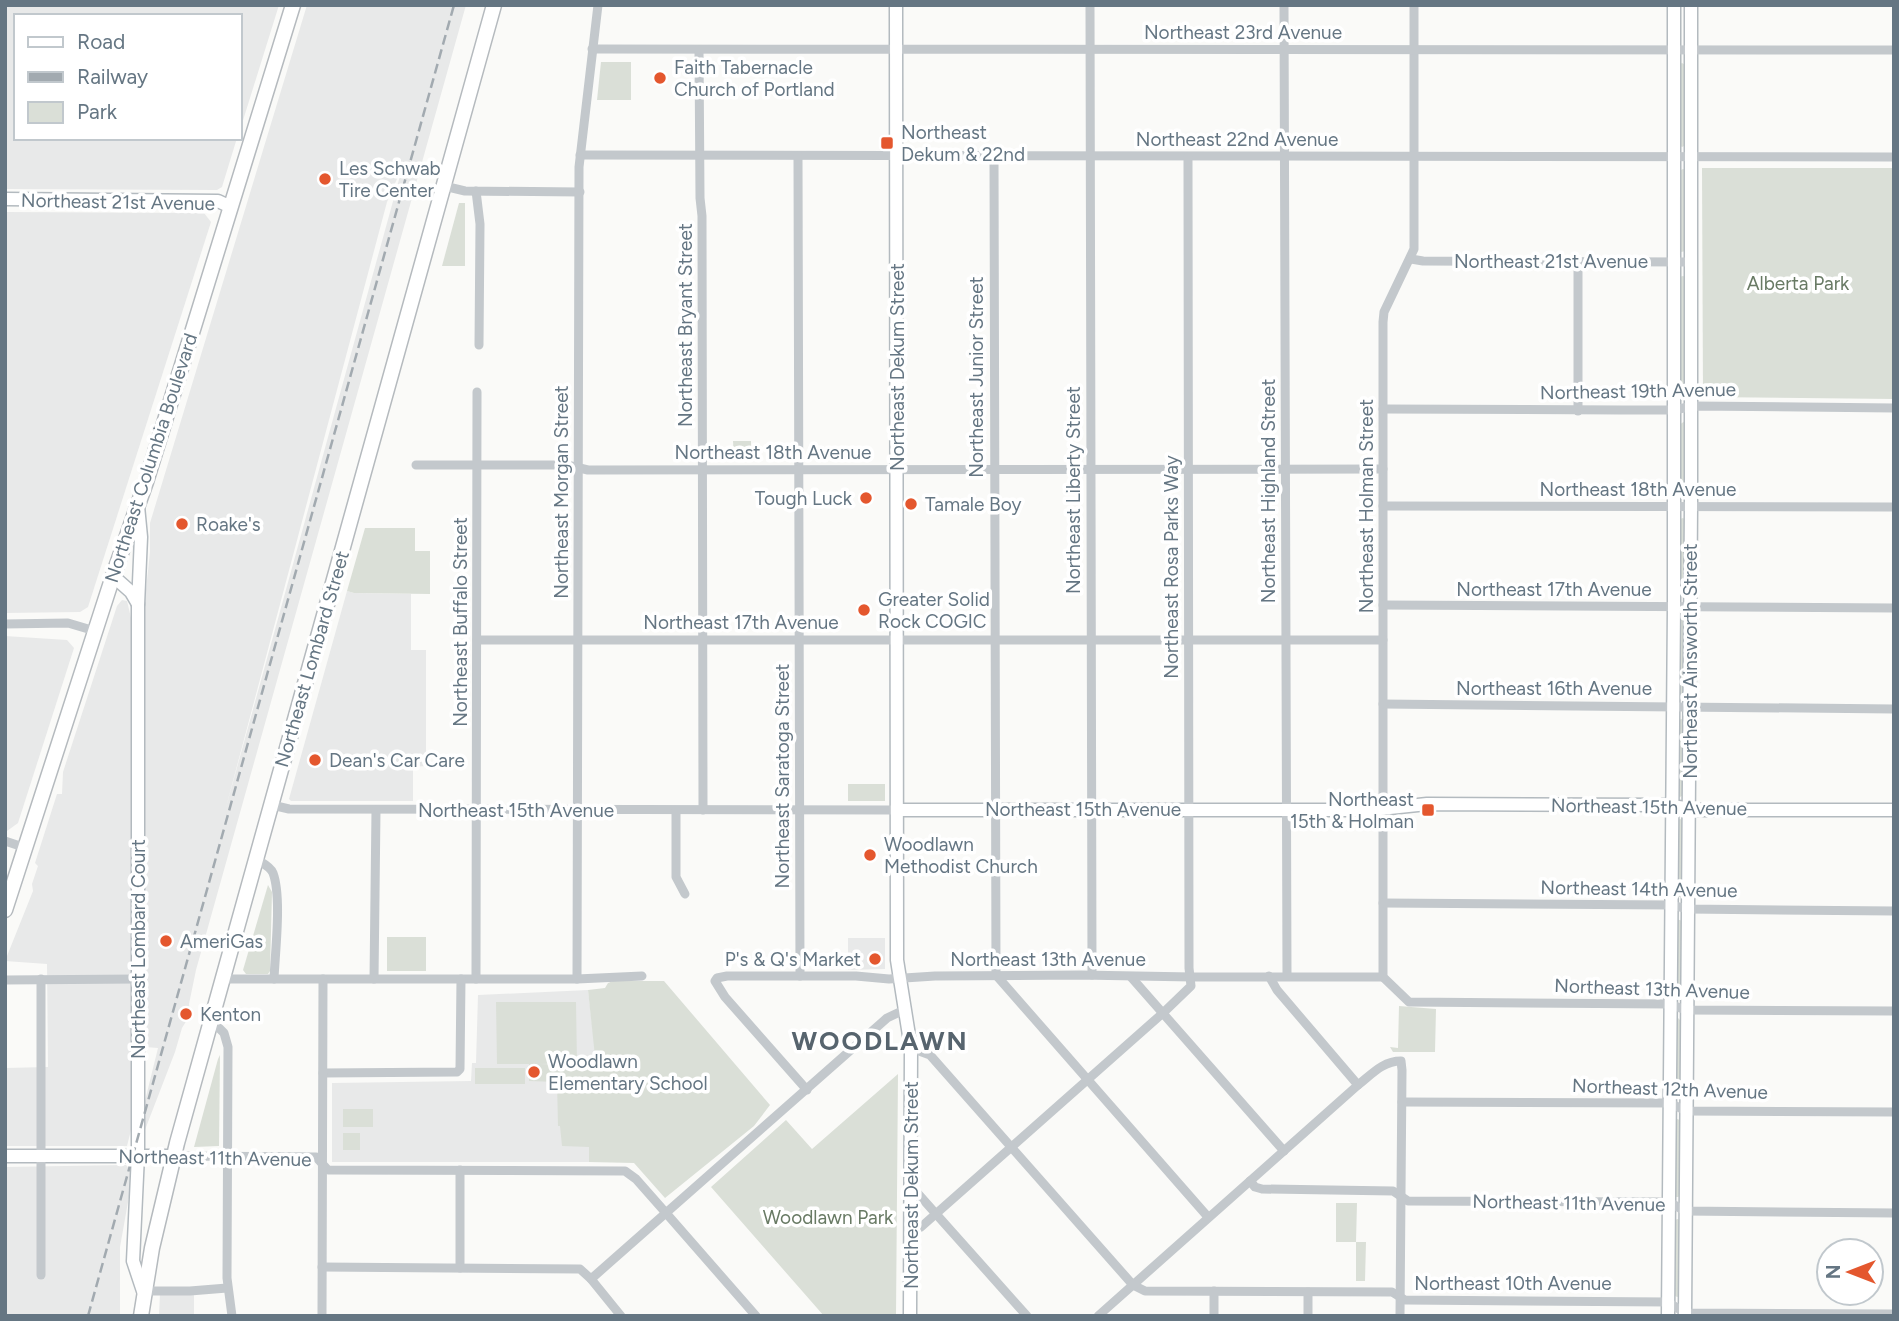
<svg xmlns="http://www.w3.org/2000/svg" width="1899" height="1321" font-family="Figtree,sans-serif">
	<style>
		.built { fill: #e8e9e9; fill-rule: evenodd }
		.green { fill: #dadfd7 }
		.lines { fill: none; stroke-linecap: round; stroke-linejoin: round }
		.secondary-casing { stroke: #b3babf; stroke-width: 15 }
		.primary-casing { stroke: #b5babe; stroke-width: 17 }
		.street { stroke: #c3c8cc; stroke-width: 9 }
		.secondary { stroke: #fff; stroke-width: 12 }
		.primary { stroke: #fff; stroke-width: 14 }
		.rail { stroke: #a2aab0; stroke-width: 2.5; stroke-dasharray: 10 5; stroke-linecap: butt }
		.poi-dot { fill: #e4572e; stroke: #fff; stroke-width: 2.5 }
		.labels { text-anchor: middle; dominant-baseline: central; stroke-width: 7; stroke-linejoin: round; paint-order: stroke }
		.street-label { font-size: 19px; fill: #657683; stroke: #fff }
		.poi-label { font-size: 19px; fill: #657683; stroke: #fff; text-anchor: start }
		.park-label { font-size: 19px; fill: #687a64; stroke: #fff }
		.district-label { font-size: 26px; font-weight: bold; letter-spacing: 2px; fill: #57646e; stroke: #fff }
	</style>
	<rect width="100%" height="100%" fill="#fafaf8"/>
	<g class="built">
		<path d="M5 5H279L240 130V16H16V138H237L222 187 217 190 5 189Z"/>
		<path d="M307 5H466L196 970 189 1004 190 1015 182 1028 175 1052 143 1135 141 1117 158 1048 145 1047V599L150 552V523ZM403 165 225 811 387 202Z"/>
		<path d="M5 212 204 213 211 222 88 607 80 612 5 613Z"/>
		<path d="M347 591 354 593 411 594V650H426V766L413 767V801H291L289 799Z"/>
		<path d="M122 600 127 601 132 622 131 1130 127 1146H5V1068L48 1067 47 964 5 961 33 891 32 884 38 866 35 863 57 794H62L63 772 117 606Z"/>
		<path d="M5 636 67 640 74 648 18 823 7 831Z"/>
		<path d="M848 938H885V969L848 970Z"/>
		<path d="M588 990 597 1066 589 1132V1162H332V1083L471 1081 472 1063H476L478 995Z"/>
		<path d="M126 1165 133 1174 120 1247V1316H5V1167Z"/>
		<path d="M160 1293 194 1295V1316H159Z"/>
	</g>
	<g class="green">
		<path d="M601 62H631V100H597Z"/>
		<path d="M1682 63 1687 66 1686 145 1682 147 1679 145 1678 65Z"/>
		<path d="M1702 168H1894V399L1703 397Z"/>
		<path d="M1683 169 1686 170V251L1681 252 1678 248 1679 171Z"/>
		<path d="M459 203H465V266H442Z"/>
		<path d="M1683 276 1686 277V399H1680L1679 277Z"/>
		<path d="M1685 421 1688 424 1687 492 1684 496 1681 495 1678 491 1679 425Z"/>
		<path d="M733 441H751V460H734Z"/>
		<path d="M1683 518 1686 520 1685 596 1678 595 1680 519Z"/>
		<path d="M365 528H415V551H430V594L354 593 347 591Z"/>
		<path d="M1682 619 1686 621 1685 694 1680 696 1678 695 1679 620Z"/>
		<path d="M1681 719 1684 720 1685 794 1680 797 1678 796V721Z"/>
		<rect x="848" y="784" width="37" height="17"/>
		<path d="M1680 819 1683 820 1684 895 1681 897H1678L1677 820Z"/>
		<path d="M268 885 272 892 270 971 268 974H246L243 970Z"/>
		<path d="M1676 919 1683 921 1682 994 1680 996H1676Z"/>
		<rect x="387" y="937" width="39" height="34"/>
		<path d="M613 981H664L770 1105 754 1126 665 1198 634 1163 589 1162V1147L562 1146 560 1126H558L557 1082 529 1081V1064H497L496 1002H576L577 1063 539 1064 596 1066 588 990 605 988 608 983Z"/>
		<path d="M1399 1006 1436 1009 1435 1052H1393L1390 1047 1398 1048Z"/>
		<path d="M1678 1018 1682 1022V1092L1676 1096 1673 1092 1675 1020Z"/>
		<path d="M220 1055 219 1146 194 1147 218 1059Z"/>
		<rect x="475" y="1068" width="50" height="16"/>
		<path d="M898 1074 896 1316H824L711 1187 786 1120 812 1149Z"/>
		<rect x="343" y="1109" width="30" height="18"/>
		<path d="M1678 1119 1682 1123V1195L1678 1197H1675L1674 1120Z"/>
		<rect x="343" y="1133" width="17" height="17"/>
		<path d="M1336 1203H1357L1356 1242H1366L1365 1281H1356V1242H1336Z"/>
		<path d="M1678 1219 1681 1221 1680 1296 1677 1297 1672 1294 1674 1220Z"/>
	</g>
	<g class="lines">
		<defs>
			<g id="secondary">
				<path d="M896 5 897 960 911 1048 910 1316"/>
				<path d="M5 199 218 201 231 207"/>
				<path d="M138 506 141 537 138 605V1155L133 1261 143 1291"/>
				<path d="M113 576 131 592 138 604"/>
				<path d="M897 810H1371L1427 804 1664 805 1700 810H1894"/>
				<path d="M5 1156H174"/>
				<path d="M1668 1316 1674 607V5"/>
				<path d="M1685 1316 1691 506V5"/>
			</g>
			<g id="primary">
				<path d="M5 910 113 576 146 482 293 5"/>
				<path d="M141 1316 152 1248 177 1143 494 5"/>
			</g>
		</defs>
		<use href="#secondary" class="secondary-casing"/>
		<use href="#primary" class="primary-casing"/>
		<g class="street">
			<path d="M1090 5 1092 975"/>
			<path d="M1284 5 1287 976"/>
			<path d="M1414 5V249L1384 312 1383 322V977L1409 1002 1669 1004 1686 1010 1894 1011"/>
			<path d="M592 49 1894 50"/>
			<path d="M699 50 700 198 702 216 703 810"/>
			<path d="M580 155 1894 157"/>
			<path d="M798 156 800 976"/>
			<path d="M994 156 996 975 1208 1217"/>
			<path d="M444 186 465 191 580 192"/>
			<path d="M476 191 480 224 479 345"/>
			<path d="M1411 259 1423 261 1691 262"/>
			<path d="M1578 261V411"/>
			<path d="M1383 409 1623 410H1675L1692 406 1894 408"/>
			<path d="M416 465H567L588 470 1383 469"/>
			<path d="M1383 506 1894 507"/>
			<path d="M1383 605 1894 608"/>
			<path d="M5 624 68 623 95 631"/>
			<path d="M477 640H1383"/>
			<path d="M1383 704 1894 709"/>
			<path d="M272 805 289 809 897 810"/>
			<path d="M676 811V877L685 894"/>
			<path d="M5 841 26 848"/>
			<path d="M256 859C262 863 270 866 273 873 282 897 275 953 274 979"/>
			<path d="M1383 903 1672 905 1687 909 1894 911"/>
			<path d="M1269 976 1277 990 1358 1085"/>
			<path d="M1131 977 1284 1151"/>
			<path d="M41 979V1275"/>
			<path d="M223 979H577L642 976"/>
			<path d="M374 979 376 810"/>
			<path d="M476 979 477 392"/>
			<path d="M577 979 579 167 598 5"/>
			<path d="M5 980 138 979"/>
			<path d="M211 1020 224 1033 228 1047 227 1278 232 1316"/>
			<path d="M911 1048 930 1055 1133 1285 1145 1291 1392 1292 1405 1300 1668 1302 1685 1313 1894 1314"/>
			<path d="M323 1073 457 1072 460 1069 461 979"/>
			<path d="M807 1090 725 997 715 981 717 978 727 976H856L889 979 935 976 1081 975 1192 977H1383"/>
			<path d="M1402 1102 1670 1103 1686 1111 1894 1112"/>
			<path d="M174 1156 316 1157 328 1170 625 1171 636 1179 666 1213 756 1316"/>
			<path d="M460 1170V1268"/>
			<path d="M1250 1181 1255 1187 1262 1189 1393 1191 1408 1201 1669 1202 1685 1211 1894 1213"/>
			<path d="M912 1187 1027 1316"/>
			<path d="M911 1231 921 1227 1163 1013 1191 986 1189 968 1188 157"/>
			<path d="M322 1267 580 1269 591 1279 621 1316"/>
			<path d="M591 1279 887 1018 906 1009"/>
			<path d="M143 1291H190L227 1288"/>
			<path d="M322 1316 323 979"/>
			<path d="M1098 1316 1358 1085C1372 1074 1383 1061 1401 1061L1402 1070 1400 1316"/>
			<path d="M1214 1316V1291"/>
			<path d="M1308 1316V1292"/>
		</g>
		<use href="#secondary" class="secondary"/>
		<use href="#primary" class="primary"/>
		<path class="rail" d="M88 1316 454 5"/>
	</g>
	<g class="poi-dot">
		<circle cx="660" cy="78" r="7"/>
		<rect x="880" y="136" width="14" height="14" rx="3.5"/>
		<circle cx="325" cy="179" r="7"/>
		<circle cx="866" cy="498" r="7"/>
		<circle cx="911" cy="504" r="7"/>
		<circle cx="182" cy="524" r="7"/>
		<circle cx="864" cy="610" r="7"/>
		<circle cx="315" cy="760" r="7"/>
		<rect x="1421" y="803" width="14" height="14" rx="3.5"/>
		<circle cx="870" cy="855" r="7"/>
		<circle cx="166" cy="941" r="7"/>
		<circle cx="875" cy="959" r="7"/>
		<circle cx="186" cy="1014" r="7"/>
		<circle cx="534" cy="1072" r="7"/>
	</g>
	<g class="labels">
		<g class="street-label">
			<text x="1243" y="32">Northeast 23rd Avenue</text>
			<text x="1237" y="139">Northeast 22nd Avenue</text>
			<text transform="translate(118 202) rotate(1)">Northeast 21st Avenue</text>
			<text x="1551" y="261">Northeast 21st Avenue</text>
			<text transform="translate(685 325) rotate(-90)">Northeast Bryant Street</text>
			<text transform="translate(897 367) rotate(-90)">Northeast Dekum Street</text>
			<text transform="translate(976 377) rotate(-90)">Northeast Junior Street</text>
			<text transform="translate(1638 391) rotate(-1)">Northeast 19th Avenue</text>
			<text x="773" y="452">Northeast 18th Avenue</text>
			<text transform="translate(151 458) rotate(-72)">Northeast Columbia Boulevard</text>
			<text x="1638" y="489">Northeast 18th Avenue</text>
			<text transform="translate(1073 490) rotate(-90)">Northeast Liberty Street</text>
			<text transform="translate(1268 491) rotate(-90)">Northeast Highland Street</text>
			<text transform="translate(561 492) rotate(-90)">Northeast Morgan Street</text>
			<text transform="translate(1366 506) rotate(-90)">Northeast Holman Street</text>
			<text transform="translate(1171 567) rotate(-90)">Northeast Rosa Parks Way</text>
			<text x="1554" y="589">Northeast 17th Avenue</text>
			<text transform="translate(460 622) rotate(-90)">Northeast Buffalo Street</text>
			<text x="741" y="622">Northeast 17th Avenue</text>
			<text transform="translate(312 659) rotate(-74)">Northeast Lombard Street</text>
			<text transform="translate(1690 661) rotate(-90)">Northeast Ainsworth Street</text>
			<text x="1554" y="688">Northeast 16th Avenue</text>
			<text transform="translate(782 776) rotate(-90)">Northeast Saratoga Street</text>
			<text transform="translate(1649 807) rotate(1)">Northeast 15th Avenue</text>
			<text x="1083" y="809">Northeast 15th Avenue</text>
			<text x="516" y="810">Northeast 15th Avenue</text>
			<text transform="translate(1639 889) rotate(1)">Northeast 14th Avenue</text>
			<text transform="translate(138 949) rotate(-90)">Northeast Lombard Court</text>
			<text x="1048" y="959">Northeast 13th Avenue</text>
			<text transform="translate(1652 989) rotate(2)">Northeast 13th Avenue</text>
			<text transform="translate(1670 1089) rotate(2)">Northeast 12th Avenue</text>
			<text transform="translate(215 1158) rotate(1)">Northeast 11th Avenue</text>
			<text transform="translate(911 1185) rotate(-90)">Northeast Dekum Street</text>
			<text transform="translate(1569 1203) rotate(1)">Northeast 11th Avenue</text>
			<text x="1513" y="1283">Northeast 10th Avenue</text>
		</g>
		<g class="poi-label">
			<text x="674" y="67">Faith Tabernacle<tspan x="674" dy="22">Church of Portland</tspan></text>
			<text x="901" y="132">Northeast<tspan x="901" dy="22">Dekum &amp; 22nd</tspan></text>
			<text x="339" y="168">Les Schwab<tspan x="339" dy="22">Tire Center</tspan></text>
			<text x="852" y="498" text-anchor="end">Tough Luck</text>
			<text x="925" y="504">Tamale Boy</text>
			<text x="196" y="524">Roake's</text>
			<text x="878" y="599">Greater Solid<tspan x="878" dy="22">Rock COGIC</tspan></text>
			<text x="329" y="760">Dean's Car Care</text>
			<text x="1414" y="799" text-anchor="end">Northeast<tspan x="1414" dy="22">15th &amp; Holman</tspan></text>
			<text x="884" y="844">Woodlawn<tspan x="884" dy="22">Methodist Church</tspan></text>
			<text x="180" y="941">AmeriGas</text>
			<text x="861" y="959" text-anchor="end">P's &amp; Q's Market</text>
			<text x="200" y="1014">Kenton</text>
			<text x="548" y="1061">Woodlawn<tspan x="548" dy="22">Elementary School</tspan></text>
		</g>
		<g class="park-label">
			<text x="1798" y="283">Alberta Park</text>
			<text x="828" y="1217">Woodlawn Park</text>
		</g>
		<g class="district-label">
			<text x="880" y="1041">WOODLAWN</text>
		</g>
	</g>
	<rect width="1899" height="1321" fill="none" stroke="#657683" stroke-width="14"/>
	<rect x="14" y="14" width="228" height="126" fill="#ffffff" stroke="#c1c8cd" stroke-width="2"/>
	<rect x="28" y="37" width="35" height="10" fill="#ffffff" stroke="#c1c8cd" stroke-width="2"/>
	<text x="77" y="49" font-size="21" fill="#657683">Road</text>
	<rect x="28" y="72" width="35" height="10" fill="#a2aab0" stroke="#c1c8cd" stroke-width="2"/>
	<text x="77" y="84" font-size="21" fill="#657683">Railway</text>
	<rect x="28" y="102" width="35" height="21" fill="#dadfd7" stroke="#c1c8cd" stroke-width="2"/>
	<text x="77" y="119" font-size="21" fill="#657683">Park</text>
	<g transform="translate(1850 1272) rotate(270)"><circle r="33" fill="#ffffff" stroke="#c1c8cd" stroke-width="2"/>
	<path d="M0-5L12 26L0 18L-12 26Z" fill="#e4572e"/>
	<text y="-10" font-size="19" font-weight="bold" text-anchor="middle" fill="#657683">N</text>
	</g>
</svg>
